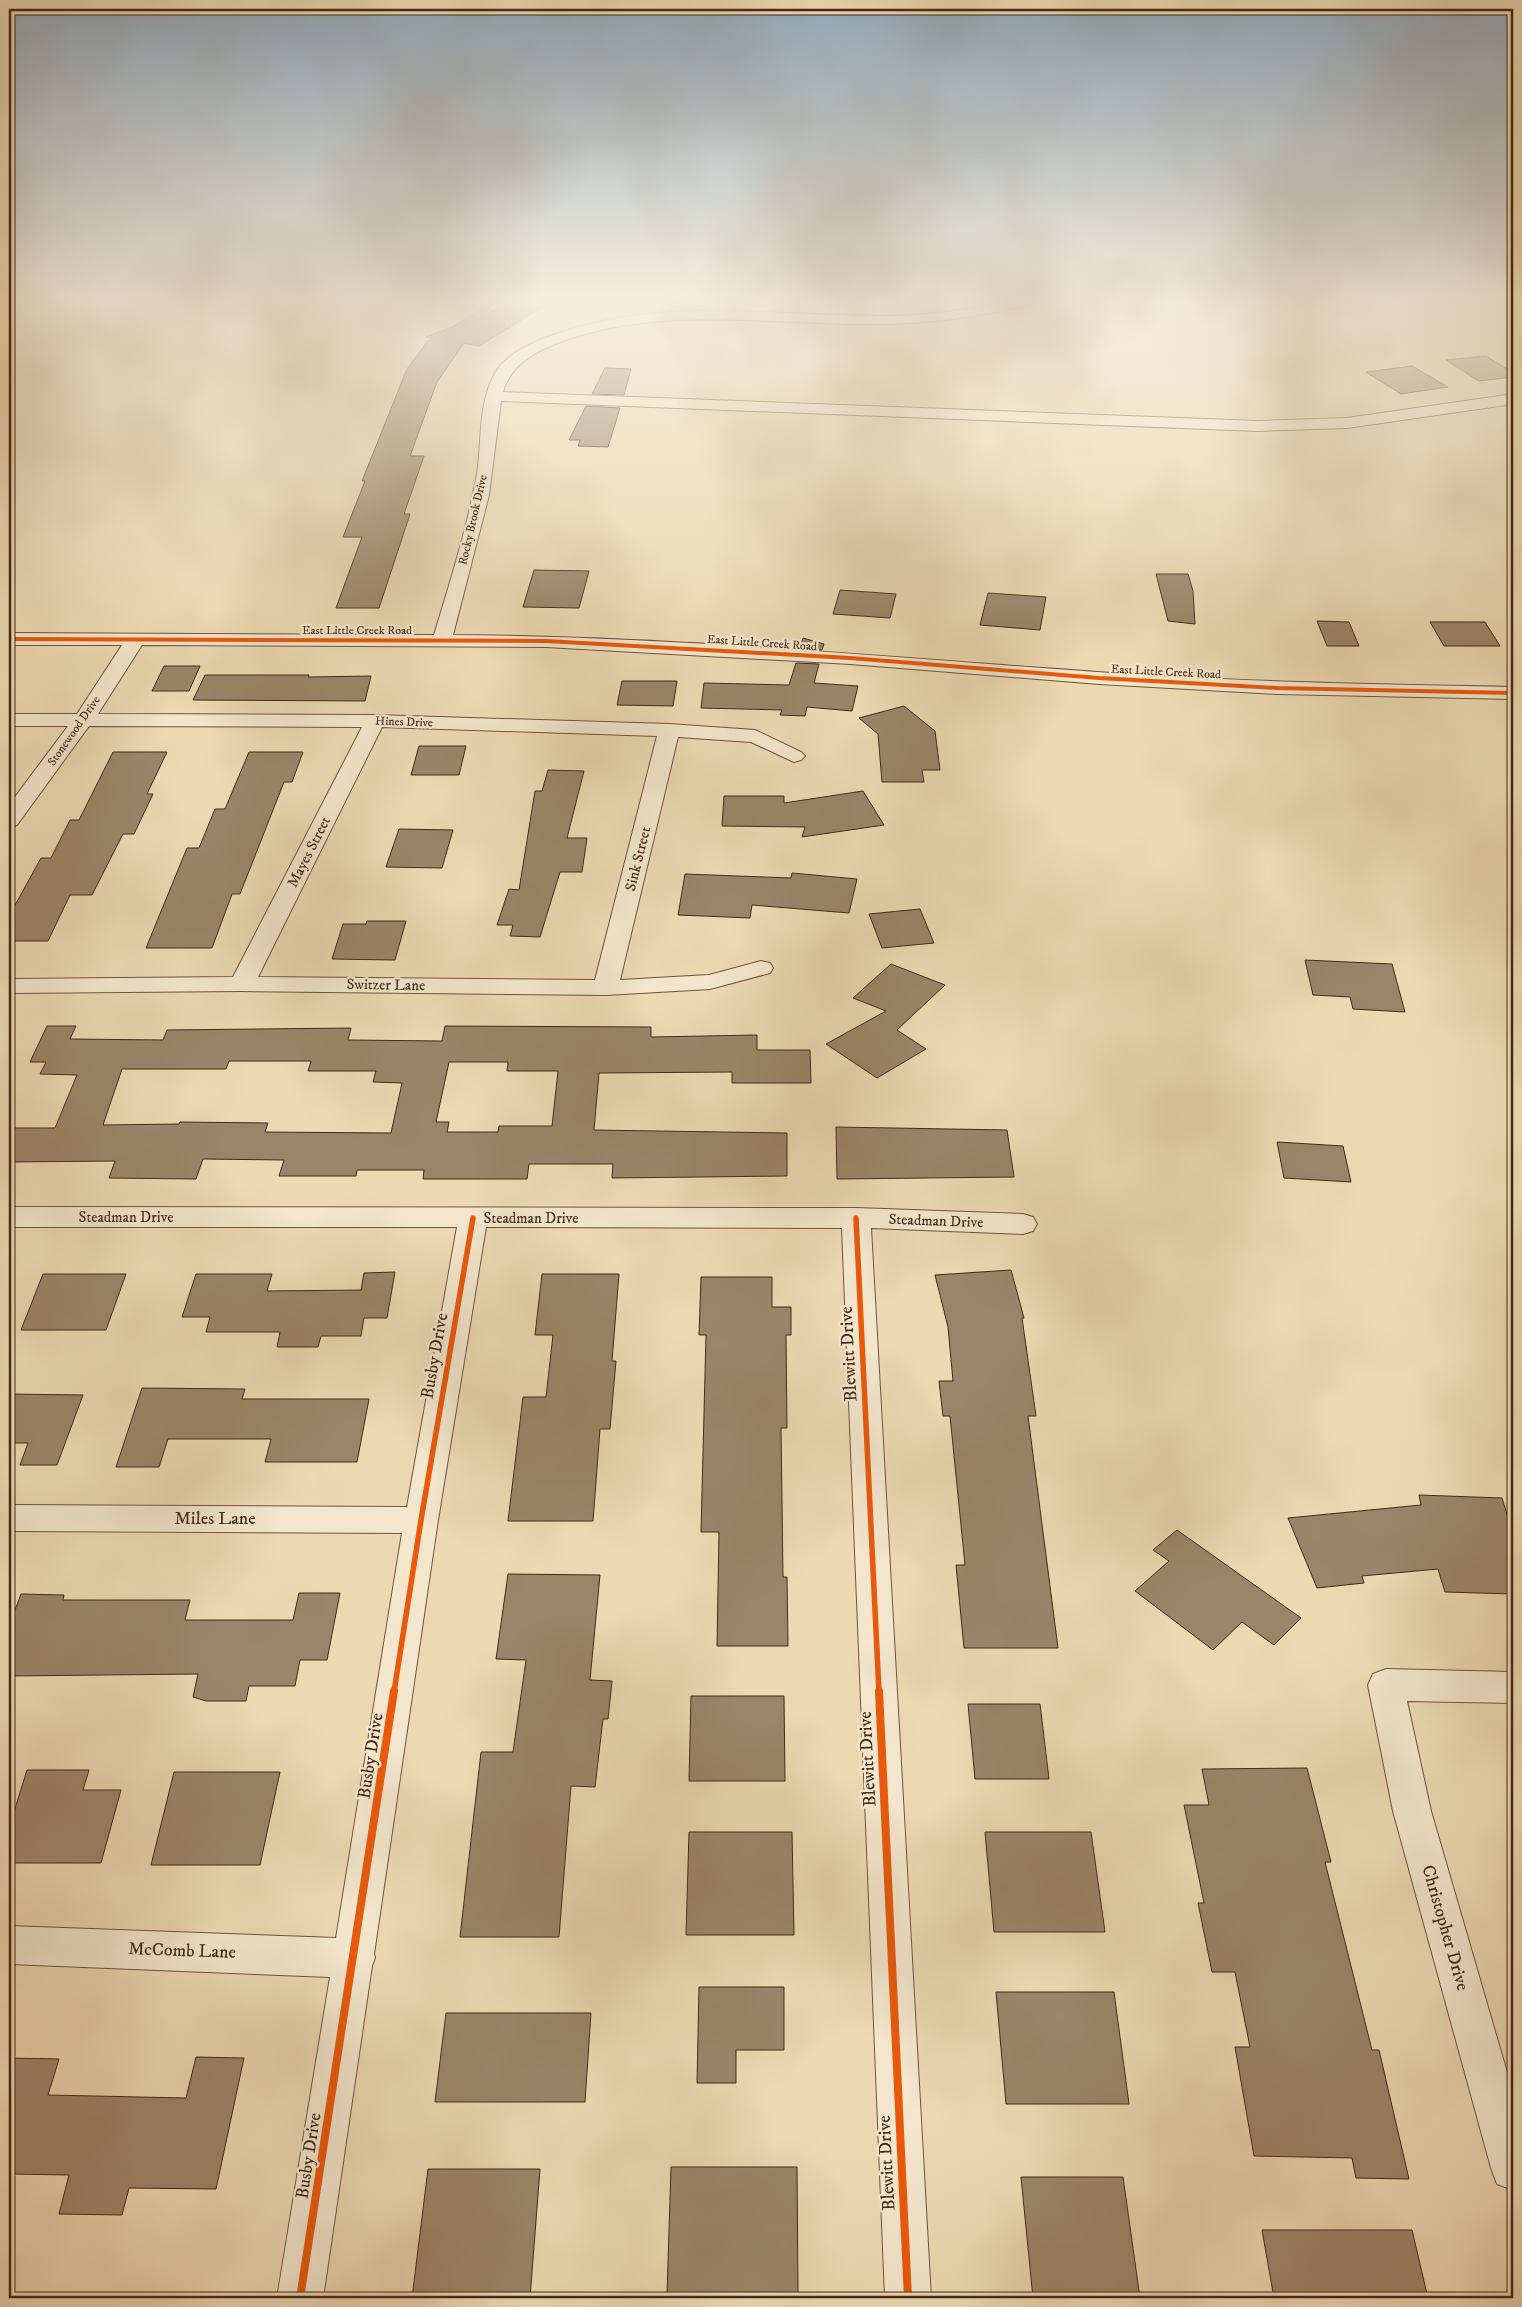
<svg xmlns="http://www.w3.org/2000/svg" width="1522" height="2307" font-family="'IM FELL DW Pica',serif">
	<style>
		.building { fill: #9b8569; stroke: #432a19; fill-rule: evenodd }
		.lines { fill: none; stroke-linecap: round; stroke-linejoin: round }
		.minor-casing { stroke: #6d563f; stroke-width: 2 }
		.minor { fill: #f3e6cd; fill-rule: evenodd }
		.cycleway-far2-casing { stroke: #f3e6cd; stroke-width: 6 }
		.cycleway-far1-casing { stroke: #f3e6cd; stroke-width: 9 }
		.cycleway-casing { stroke: #f3e6cd; stroke-width: 11 }
		.cycleway-far2 { stroke: #e8590c; stroke-width: 4 }
		.cycleway-far1 { stroke: #e8590c; stroke-width: 5.5 }
		.cycleway { stroke: #e8590c; stroke-width: 8 }
		.labels { text-anchor: middle; dominant-baseline: central; stroke-width: 4.5; stroke-linejoin: round; paint-order: stroke }
		.far-street-label { font-size: 12px; fill: #432a19; stroke: #f3e6cd }
		.street-label { font-size: 15px; fill: #432a19; stroke: #f3e6cd }
		.near-street-label { font-size: 18px; fill: #432a19; stroke: #f3e6cd }
	</style>
	<rect width="100%" height="100%" fill="#ecd9b2"/>
	<filter id="stains"><feTurbulence type="fractalNoise" baseFrequency=".004" numOctaves="4"/><feColorMatrix values="0 0 0 0 .2 0 0 0 0 .09 0 0 0 0 .02 0 0 0 .5 -.17"/></filter>
	<radialGradient id="worn" r=".72"><stop offset=".6" stop-color="#630" stop-opacity="0"/><stop offset="1" stop-color="#630" stop-opacity=".3"/></radialGradient>
	<g class="building">
		<path d="M520 300H547L549 303 479 346 464 343 437 382 410 456H424L404 514H410L379 608H336L362 537H343L365 481H362L407 369 427 342 433 338 426 337 452 327 494 302 485 314Z"/>
		<path d="M1486 356 1513 373V377L1479 381 1446 360Z"/>
		<path d="M1412 366 1448 387 1401 394 1366 372Z"/>
		<path d="M605 368 631 369 624 395 592 394Z"/>
		<path d="M586 406 620 408 608 447 578 446 580 440H569Z"/>
		<path d="M534 570 589 571 579 608 523 607Z"/>
		<path d="M1156 574H1188L1193 591 1195 624 1168 621Z"/>
		<path d="M840 590 896 594 890 618 833 614Z"/>
		<path d="M988 593 1046 597 1040 630 980 625Z"/>
		<path d="M1317 621 1349 622 1359 646H1327Z"/>
		<path d="M1430 622H1485L1500 646H1444Z"/>
		<path d="M803 638 824 644 822 650 800 648Z"/>
		<path d="M796 663 819 664 814 683 858 686 852 711 807 707 805 716 780 715 782 710 701 708 704 683 789 685Z"/>
		<path d="M164 666H200L189 691H152Z"/>
		<path d="M205 675H309L308 677 371 676 365 701 193 700Z"/>
		<path d="M622 681H677L673 706 617 705Z"/>
		<path d="M904 706 935 731 940 770H922L924 782H882L878 734 859 718Z"/>
		<path d="M419 746H466L459 775H411Z"/>
		<path d="M113 752H167L147 794H153L134 834H123L92 895H70L48 941H9V907H14L41 858H51L70 820H79Z"/>
		<path d="M249 752H303L292 782H284L240 894H232L212 948H146L187 848H199L215 809H225Z"/>
		<path d="M548 770 584 771 567 838H587L582 872H560L540 937 510 936 513 925H497L509 889 519 890 535 791H542Z"/>
		<path d="M863 791 884 825 802 837 805 827 722 826 724 796H784V803Z"/>
		<path d="M399 829 453 830 442 868 386 867Z"/>
		<path d="M792 873 857 879 849 913 752 905 750 918 678 915 685 874 791 878Z"/>
		<path d="M920 909 934 943 882 948 869 914Z"/>
		<path d="M367 921H406L395 960 332 959 343 924H366Z"/>
		<path d="M1305 960 1392 964 1405 1012 1353 1009 1350 997 1313 995Z"/>
		<path d="M891 964 945 985 897 1030 926 1049 877 1078 826 1044 886 1011 853 998Z"/>
		<path d="M47 1026H76L70 1039 163 1040 167 1030 351 1028 348 1040 442 1041 445 1026 651 1027V1037L757 1035V1050H810L811 1083H732V1072L599 1073 594 1130 787 1133V1176L612 1178 613 1164H529L527 1179H423L424 1170H357L356 1176H279L284 1160 203 1159 196 1179 109 1178 115 1161 9 1162V1128H55L77 1075 40 1074 46 1062H30ZM229 1061H311L308 1071H376L373 1082 402 1083 391 1133 265 1132 268 1123 180 1122 179 1124 103 1125 122 1069H226ZM449 1062H508L507 1071H558L552 1126H499L498 1132H447L449 1122H436Z"/>
		<path d="M836 1127 1007 1130 1014 1177 837 1179Z"/>
		<path d="M1277 1142 1343 1146 1351 1182 1284 1178Z"/>
		<path d="M1011 1270 1024 1318H1022L1036 1416H1028L1058 1648H964L956 1565H965L950 1416H943L939 1381H953L948 1327 935 1275Z"/>
		<path d="M395 1272 387 1318H364L361 1336H321L318 1347H277L280 1332H206L210 1317H182L196 1274H272L267 1291 361 1290 364 1273Z"/>
		<path d="M43 1274H126L106 1330H21Z"/>
		<path d="M542 1274H619L612 1361H616L610 1429H600L593 1521H508L523 1397H546L553 1335H535Z"/>
		<path d="M701 1277H772V1307H791V1335H786L787 1428H781L783 1577H787L788 1646H717L719 1532H701L706 1335H699Z"/>
		<path d="M142 1388 245 1389 242 1399H369L357 1462H265L271 1439H168L159 1467H116Z"/>
		<path d="M9 1394 83 1395 57 1465H20L28 1443H9Z"/>
		<path d="M1419 1495 1502 1498 1513 1534V1594L1445 1592 1438 1569 1362 1576 1364 1583 1317 1588 1288 1518 1421 1505Z"/>
		<path d="M1177 1530 1301 1618 1274 1645 1242 1622 1213 1650 1135 1591 1169 1561 1153 1550Z"/>
		<path d="M508 1574 600 1575 590 1680 612 1681 608 1719H603L595 1787 571 1786 559 1937H460L481 1752H513L526 1660 496 1659Z"/>
		<path d="M299 1593H340L327 1660H300L295 1686H249L246 1701H206L193 1697 198 1674 9 1676V1627L21 1594 64 1595 63 1600H190L185 1620H293Z"/>
		<path d="M691 1696H784L785 1781H689Z"/>
		<path d="M968 1704H1040L1049 1779H975Z"/>
		<path d="M1307 1768 1331 1862H1325L1372 2050H1379L1409 2179 1356 2178 1352 2158 1254 2156 1235 2047H1250L1235 1972H1212L1198 1903H1204L1184 1805H1209L1202 1769Z"/>
		<path d="M27 1770H89L83 1790H121L101 1863H9V1828Z"/>
		<path d="M174 1772H280L260 1865H151Z"/>
		<path d="M689 1832H792L794 1935H686Z"/>
		<path d="M985 1832H1091L1105 1932H994Z"/>
		<path d="M699 1987H784V2050H736V2083H697Z"/>
		<path d="M996 1992H1114L1129 2104H1006Z"/>
		<path d="M446 2013H591L585 2102H435Z"/>
		<path d="M196 2057 244 2058 216 2189 129 2188 122 2215 59 2214 69 2175 9 2174V2058L59 2059 48 2095 186 2098Z"/>
		<path d="M671 2167H797L798 2294H667Z"/>
		<path d="M428 2169H540L530 2298H412Z"/>
		<path d="M1021 2177H1123L1140 2298H1033Z"/>
		<path d="M1262 2230H1412L1428 2298H1274Z"/>
	</g>
	<g class="lines">
		<defs>
			<g id="minor">
				<path d="M9 300H22L16 318 9 322Z"/>
				<path d="M1014 300H1038L1036 303C988 315 940 323 890 324 779 327 667 303 560 342 535 352 511 364 503 392L1258 421 1347 418 1513 394V404L1347 428 1258 431 501 401 489 495 453 635C669 636 883 657 1097 672 1236 682 1374 684 1513 687V699L1277 694 1099 684 850 664 546 647 142 645 98 714 375 715 669 724 755 730 801 752 805 756 801 760 794 762 751 742 678 737 620 980 709 975 761 961 770 963 773 968 770 973 710 989 606 995 242 991 9 993V979L233 977 362 727 89 726 17 825 9 827V805L68 726H9V714H77L122 645H9V633L434 635C450 582 467 529 477 474 482 442 478 405 494 375 506 353 531 343 553 335 661 296 774 316 886 316 929 316 972 309 1014 300ZM382 727 657 736 595 980 258 977Z"/>
				<path d="M9 1207 856 1208 1023 1214 1033 1217 1037 1224 1033 1231 1023 1234 871 1228 931 2298H885L842 1228 486 1227 438 1520 374 1954 375 1958 372 1966 323 2298H277L330 1977 9 1964V1926L336 1938 402 1533 9 1531V1505L407 1507 457 1227H9Z"/>
				<path d="M1386 1669 1513 1672V1703L1407 1701 1431 1811 1513 2093V2190L1497 2184 1491 2168 1393 1811 1368 1685 1373 1674Z"/>
			</g>
		</defs>
		<use href="#minor" class="minor-casing"/>
		<use href="#minor" class="minor"/>
		<defs>
			<path id="cycleway-far2" d="M9 639 546 641 850 658 1099 678 1277 688 1513 693"/>
			<g id="cycleway-far1">
				<path d="M856 1218 879 1692"/>
				<path d="M394 1692 421 1520 473 1218"/>
			</g>
			<g id="cycleway">
				<path d="M879 1691 908 2298"/>
				<path d="M300 2298 394 1691"/>
			</g>
		</defs>
		<use href="#cycleway-far2" class="cycleway-far2-casing"/>
		<use href="#cycleway-far1" class="cycleway-far1-casing"/>
		<use href="#cycleway" class="cycleway-casing"/>
		<use href="#cycleway-far2" class="cycleway-far2"/>
		<use href="#cycleway-far1" class="cycleway-far1"/>
		<use href="#cycleway" class="cycleway"/>
	</g>
	<linearGradient id="sky" x2="0" y2="1"><stop stop-color="#93abbe"/><stop offset="0.48" stop-color="#f6eedc"/><stop offset="1" stop-color="#f6eedc" stop-opacity="0"/></linearGradient>
	<rect width="1522" height="623" fill="url(#sky)"/>
	<g class="labels">
		<g class="far-street-label">
			<text transform="translate(473 520) rotate(-77)">Rocky Brook Drive</text>
			<text x="357" y="630">East Little Creek Road</text>
			<text transform="translate(762 643) rotate(4)">East Little Creek Road</text>
			<text transform="translate(1166 672) rotate(3)">East Little Creek Road</text>
			<text transform="translate(404 722) rotate(2)">Hines Drive</text>
			<text transform="translate(74 731) rotate(-55)">Stonewood Drive</text>
		</g>
		<g class="street-label">
			<text transform="translate(309 852) rotate(-63)">Mayes Street</text>
			<text transform="translate(638 859) rotate(-76)">Sink Street</text>
			<text transform="translate(386 985) rotate(1)">Switzer Lane</text>
			<text x="126" y="1217">Steadman Drive</text>
			<text x="531" y="1218">Steadman Drive</text>
			<text transform="translate(936 1221) rotate(2)">Steadman Drive</text>
		</g>
		<g class="near-street-label">
			<text transform="translate(849 1354) rotate(-93)">Blewitt Drive</text>
			<text transform="translate(435 1356) rotate(-80)">Busby Drive</text>
			<text x="215" y="1519">Miles Lane</text>
			<text transform="translate(371 1756) rotate(-81)">Busby Drive</text>
			<text transform="translate(868 1759) rotate(-93)">Blewitt Drive</text>
			<text transform="translate(1445 1928) rotate(74)">Christopher Drive</text>
			<text transform="translate(182 1951) rotate(2)">McComb Lane</text>
			<text transform="translate(309 2156) rotate(-81)">Busby Drive</text>
			<text transform="translate(887 2163) rotate(-93)">Blewitt Drive</text>
		</g>
	</g>
	<rect width="1522" height="2307" fill="none" stroke="#ecd9b2" stroke-width="30"/>
	<rect x="10" y="10" width="1502" height="2287" fill="none" stroke="#432a19" stroke-width="2.5"/>
	<rect x="15" y="15" width="1492" height="2277" fill="none" stroke="#432a19"/>
	<rect width="100%" height="100%" filter="url(#stains)"/>
	<rect width="100%" height="100%" fill="url(#worn)"/>
</svg>
